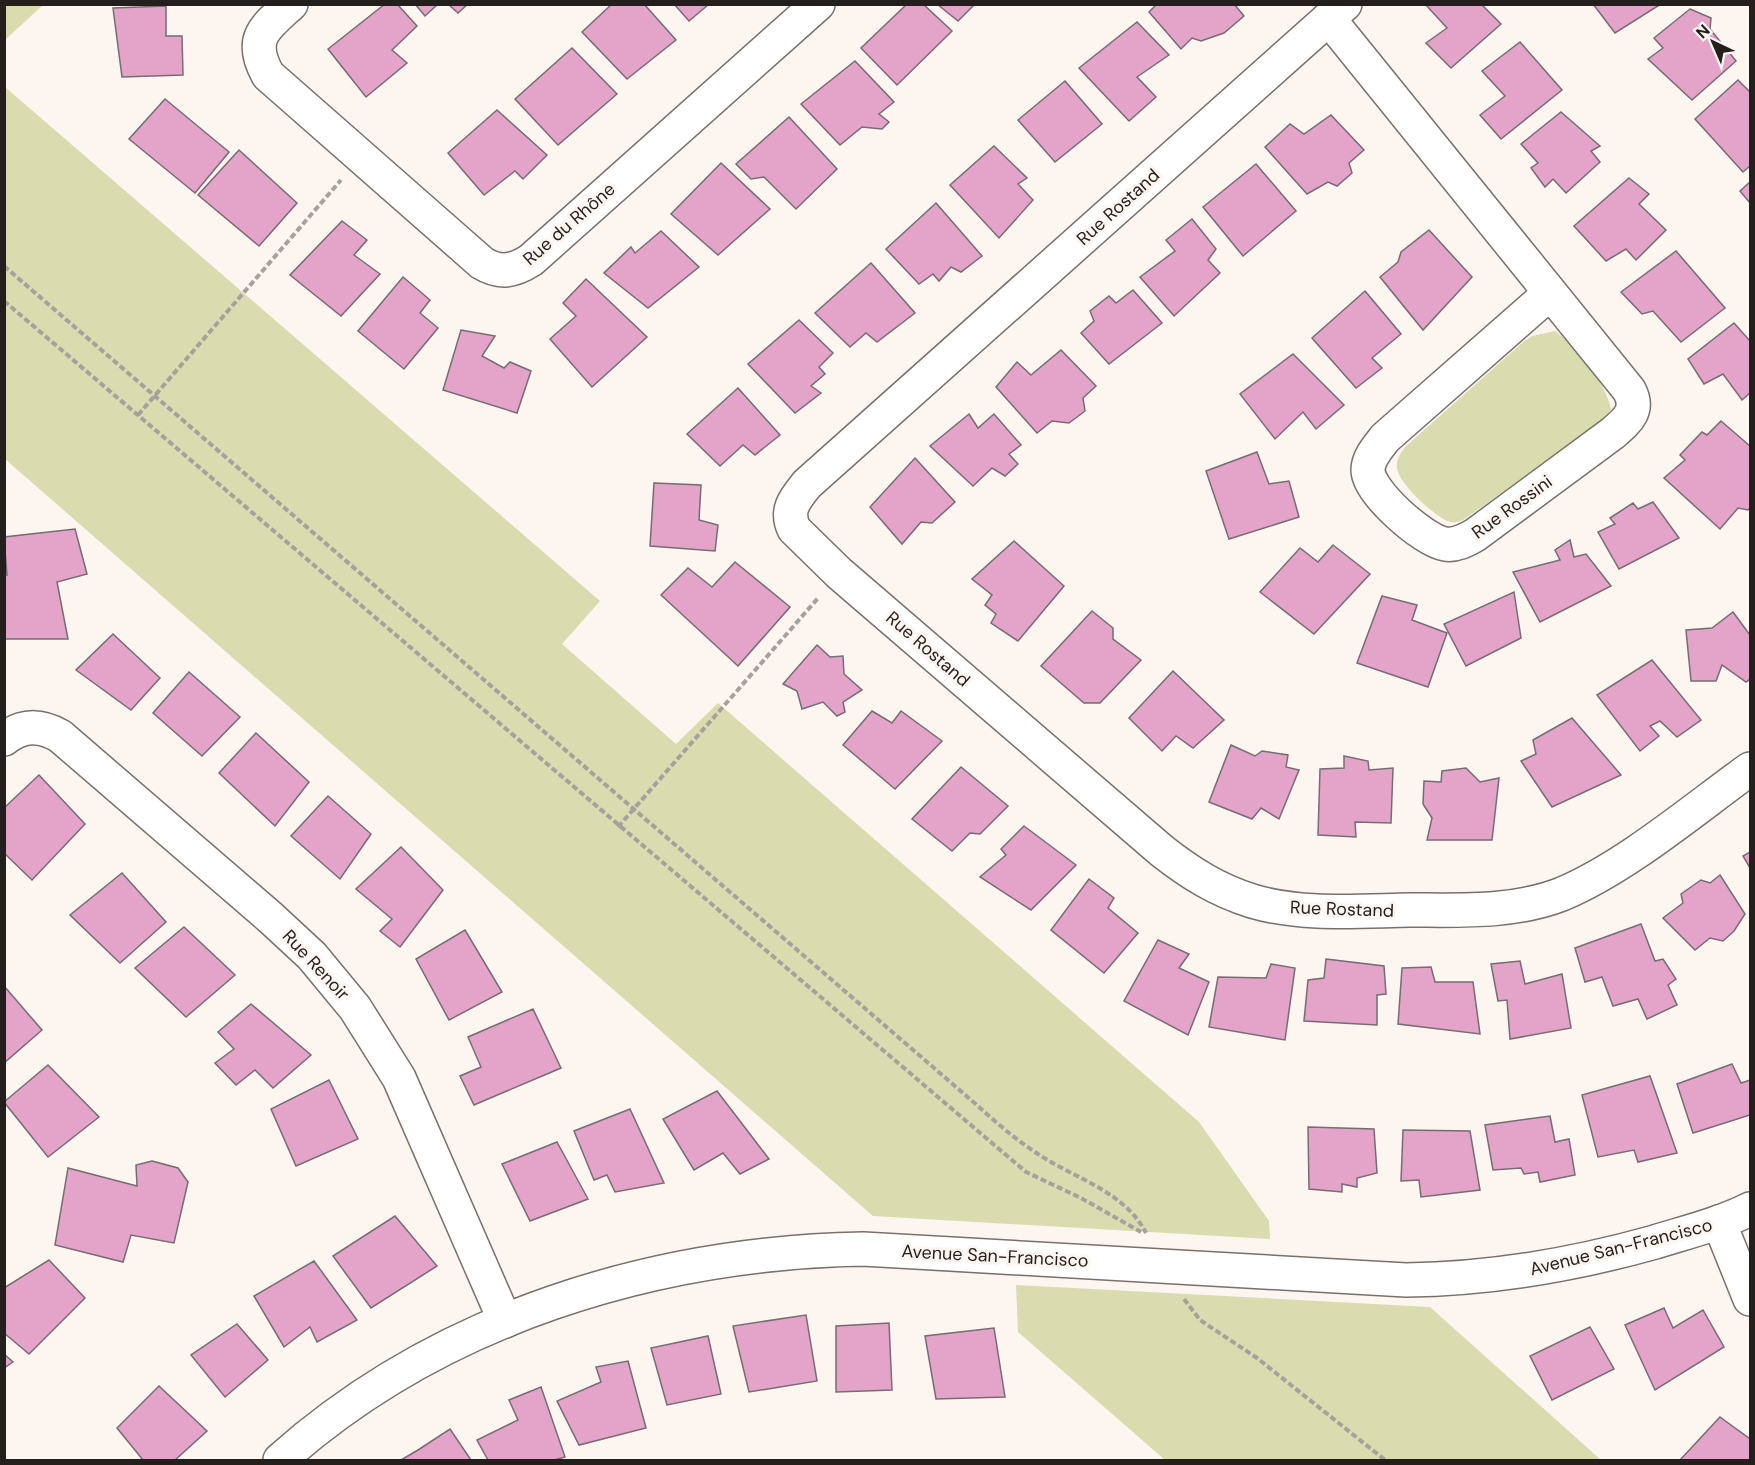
<svg xmlns="http://www.w3.org/2000/svg" width="1755" height="1465" font-family="'DM Sans',sans-serif">
	<style>
		.green { fill: #d8dcae }
		.building { fill: #e4a4c9; stroke: #766c72; stroke-width: 1.5 }
		.lines { fill: none; stroke-linecap: round; stroke-linejoin: round }
		.street-casing { stroke: #7a706b; stroke-width: 36 }
		.secondary-casing { stroke: #7a706b; stroke-width: 36 }
		.path { stroke: #a7a09c; stroke-width: 4; stroke-dasharray: 6 3; stroke-linecap: butt }
		.street { stroke: #fff; stroke-width: 33 }
		.secondary { stroke: #fff; stroke-width: 33 }
		.labels { text-anchor: middle; dominant-baseline: central; stroke-width: 6; stroke-linejoin: round; paint-order: stroke }
		.street-label { font-size: 18px; fill: #231f1c; stroke: #fdf5f0 }
	</style>
	<rect width="100%" height="100%" fill="#fdf5f0"/>
	<g class="green">
		<path d="M5 4H43V5L5 40Z"/>
		<path d="M5 87 600 601 562 644 676 744 718 703 1199 1122 1269 1221 1270 1239 873 1216 5 459Z"/>
		<path d="M1555 331C1575 344 1607 385 1611 409L1602 422 1463 520C1458 522 1454 523 1450 522 1436 518 1398 483 1397 468 1396 459 1401 453 1405 447L1522 343 1532 336Z"/>
		<path d="M1016 1285 1430 1307 1601 1460H1165L1018 1332Z"/>
	</g>
	<g class="building">
		<path d="M385 4H397L417 26 392 50 407 63 366 97 328 49Z"/>
		<path d="M415 4H438L425 16Z"/>
		<path d="M448 4H468L458 13Z"/>
		<path d="M612 4H644L676 40 627 79 582 32Z"/>
		<path d="M674 4H709L689 21Z"/>
		<path d="M907 4H923L952 31 897 85 861 48Z"/>
		<path d="M937 4H975L958 21Z"/>
		<path d="M1157 4H1234L1244 16 1224 33 1201 41 1192 38 1181 49 1149 12Z"/>
		<path d="M1481 4 1501 24 1451 68 1426 43 1447 28 1426 5Z"/>
		<path d="M1593 4H1661L1615 33Z"/>
		<path d="M166 6V36H182L183 75 122 77 113 8Z"/>
		<path d="M1690 9 1711 18 1710 29 1736 61 1692 100 1648 59 1663 48 1654 38Z"/>
		<path d="M1137 22 1169 55 1137 77 1156 97 1129 121 1079 68Z"/>
		<path d="M1520 42 1562 90 1501 139 1480 115 1505 96 1482 71Z"/>
		<path d="M572 48 617 94 558 145 515 99Z"/>
		<path d="M855 61 894 102 879 114 889 122 882 129 862 127 840 145 801 104Z"/>
		<path d="M1738 80 1750 92V166L1743 172 1695 119Z"/>
		<path d="M1065 81 1102 124 1055 162 1018 120Z"/>
		<path d="M165 99 229 152 195 193 129 139Z"/>
		<path d="M497 110 547 155 523 179 515 171 484 195 448 153Z"/>
		<path d="M1561 112 1600 146 1591 151 1600 162 1566 193 1553 179 1545 187 1531 168 1538 163 1521 144Z"/>
		<path d="M1331 115 1364 150 1349 163 1352 173 1337 186 1328 182 1307 194 1265 147 1290 124 1304 134Z"/>
		<path d="M789 117 837 169 796 209 764 177 751 179 736 164Z"/>
		<path d="M994 146 1027 178 1018 184 1033 200 999 238 950 185Z"/>
		<path d="M239 150 297 203 259 246 198 195Z"/>
		<path d="M721 163 770 209 718 255 671 214Z"/>
		<path d="M1256 164 1296 211 1243 256 1203 207Z"/>
		<path d="M1629 178 1649 194 1639 204 1666 230 1636 260 1626 249 1606 261 1574 226Z"/>
		<path d="M1750 182V203L1740 191Z"/>
		<path d="M936 203 982 256 961 272 951 267 939 281 933 274 919 284 886 249Z"/>
		<path d="M1192 219 1216 249 1208 260 1220 273 1174 316 1140 277 1175 251 1166 240Z"/>
		<path d="M342 221 367 240 354 255 380 274 341 316 290 275Z"/>
		<path d="M1429 230 1472 277 1423 330 1380 277 1398 262 1401 252Z"/>
		<path d="M661 231 699 267 648 308 604 273 631 247 635 253Z"/>
		<path d="M1676 251 1725 308 1681 342 1653 311 1642 314 1621 292Z"/>
		<path d="M871 263 915 313 877 342 866 333 850 347 815 313Z"/>
		<path d="M403 277 430 300 420 313 438 328 404 369 358 331Z"/>
		<path d="M586 279 647 337 592 387 550 339 576 316 563 303Z"/>
		<path d="M1133 290 1162 323 1109 364 1081 333 1094 321 1090 311 1109 296 1116 303Z"/>
		<path d="M1365 291 1401 334 1372 358 1382 368 1356 388 1312 338Z"/>
		<path d="M799 320 833 353 819 367 825 374 811 386 821 393 795 413 748 364Z"/>
		<path d="M1734 323 1750 341V393L1742 400 1723 374 1704 384 1688 359Z"/>
		<path d="M461 330 495 336 482 356 504 368 510 362 531 371 517 413 443 390Z"/>
		<path d="M1061 350 1096 386 1083 398 1085 411 1069 423 1052 421 1037 433 996 387 1017 362 1031 375Z"/>
		<path d="M1293 354 1344 405 1316 429 1303 412 1275 439 1240 394Z"/>
		<path d="M738 388 780 435 755 455 743 445 720 466 687 434Z"/>
		<path d="M969 414 978 428 994 414 1021 445 1009 454 1018 464 1005 476 992 468 973 486 930 446Z"/>
		<path d="M1721 421 1750 446V508L1748 510 1738 508 1720 529 1664 478 1685 460 1680 455 1702 432 1707 435Z"/>
		<path d="M1257 452 1269 484 1289 481 1299 517 1229 539 1206 471Z"/>
		<path d="M915 458 955 502 932 523 921 522 902 544 870 507Z"/>
		<path d="M654 483 701 485 699 520 718 525 715 551 650 546Z"/>
		<path d="M1653 502 1679 538 1619 569 1598 532 1615 524 1610 518 1633 503 1638 509Z"/>
		<path d="M75 529 87 574 57 582 68 639H4V575H7L4 537Z"/>
		<path d="M1570 540 1574 557 1586 554 1611 586 1540 622 1513 572 1560 560 1555 550Z"/>
		<path d="M1014 541 1064 586 1018 641 991 623 996 614 985 605 992 595 972 579Z"/>
		<path d="M1333 545 1370 574 1314 634 1260 592 1300 548 1318 562Z"/>
		<path d="M735 562 790 607 738 666 661 595 688 568 712 587Z"/>
		<path d="M1514 592 1521 638 1466 666 1444 624Z"/>
		<path d="M1382 596 1417 605 1412 620 1447 633 1428 687 1357 663Z"/>
		<path d="M1092 611 1113 628V639L1141 660 1100 703H1084L1041 666Z"/>
		<path d="M1733 612 1750 635V679L1746 682 1722 665 1716 681H1691L1686 630 1712 628Z"/>
		<path d="M113 634 160 678 131 710 76 670Z"/>
		<path d="M817 645 830 657 843 656 844 674 862 690 843 702 845 712 837 716 823 702 802 709 797 691 783 684Z"/>
		<path d="M1652 660 1701 720 1677 737 1660 721 1650 726 1659 736 1640 751 1597 695Z"/>
		<path d="M1173 671 1224 720 1193 748 1176 736 1162 751 1129 718Z"/>
		<path d="M189 672 240 717 202 756 153 713Z"/>
		<path d="M872 711 892 723 901 711 942 741 895 789 843 745Z"/>
		<path d="M1572 718 1621 775 1552 807 1521 761 1536 754 1533 740Z"/>
		<path d="M256 733 309 782 275 826 219 773Z"/>
		<path d="M1231 745 1255 756 1262 751 1288 755 1286 767 1299 770 1279 819 1261 808 1252 819 1209 802Z"/>
		<path d="M1344 756 1368 761 1369 770 1393 768 1391 823 1355 822 1356 837 1318 835 1320 769 1344 768Z"/>
		<path d="M961 767 1008 806 980 834 970 833 952 851 912 819Z"/>
		<path d="M1466 768 1480 782 1499 778 1492 840H1427L1432 818 1423 804 1424 781 1441 782 1442 771Z"/>
		<path d="M39 775 85 824 32 880 4 853V808Z"/>
		<path d="M328 796 371 834 340 879 291 836Z"/>
		<path d="M1024 826 1076 865 1031 910 980 877 1006 855 1001 849Z"/>
		<path d="M401 847 443 890 400 947 380 931 392 919 356 889Z"/>
		<path d="M1750 852V868L1743 856Z"/>
		<path d="M122 873 166 922 120 963 70 915Z"/>
		<path d="M1720 875 1745 914 1734 931 1723 941 1710 938 1695 950 1663 918 1683 903 1681 894 1701 880 1710 883Z"/>
		<path d="M1089 879 1114 898 1108 908 1138 933 1104 973 1051 930Z"/>
		<path d="M1641 924 1655 961 1663 959 1676 979 1668 985 1677 1005 1647 1019 1638 999 1613 1006 1602 977 1585 982 1575 948Z"/>
		<path d="M184 927 235 975 186 1017 135 968Z"/>
		<path d="M465 930 502 992 449 1020 416 959Z"/>
		<path d="M1158 940 1189 954 1179 968 1209 982 1188 1035 1124 1001Z"/>
		<path d="M1326 959 1384 966 1386 994 1377 995V1025L1304 1021 1308 980 1324 978Z"/>
		<path d="M1520 961 1525 984 1562 974 1571 1028 1510 1039 1507 1000 1498 1001 1491 964Z"/>
		<path d="M1271 964 1295 968 1285 1040 1209 1027 1218 977 1266 978Z"/>
		<path d="M1431 967 1435 982H1473L1480 1034 1398 1024 1402 968Z"/>
		<path d="M4 986 42 1030 4 1063Z"/>
		<path d="M251 1004 311 1055 273 1088 255 1070 236 1085 215 1063 234 1049 218 1032Z"/>
		<path d="M533 1009 561 1068 474 1105 460 1076 481 1067 468 1037Z"/>
		<path d="M1732 1064 1741 1083 1750 1080V1115L1693 1133 1677 1084Z"/>
		<path d="M48 1065 99 1117 48 1157 4 1102Z"/>
		<path d="M1650 1076 1677 1153 1638 1162 1634 1150 1598 1157 1582 1095Z"/>
		<path d="M329 1080 358 1139 296 1166 271 1109Z"/>
		<path d="M717 1091 769 1159 740 1174 723 1153 694 1170 663 1119Z"/>
		<path d="M630 1109 664 1183 615 1192 607 1175 594 1180 574 1131Z"/>
		<path d="M1550 1116 1555 1142 1569 1139 1575 1175 1540 1182 1538 1172 1524 1174 1521 1168 1493 1170 1485 1125Z"/>
		<path d="M1308 1127 1374 1129 1377 1173 1357 1178V1187L1342 1184V1192L1309 1189Z"/>
		<path d="M1403 1130 1470 1131 1480 1190 1421 1197 1419 1180 1401 1181Z"/>
		<path d="M557 1142 588 1199 530 1221 502 1164Z"/>
		<path d="M152 1161 178 1168 188 1182 174 1243 131 1235 123 1262 55 1245 68 1168 137 1186 136 1165Z"/>
		<path d="M395 1216 437 1266 371 1308 333 1256Z"/>
		<path d="M49 1260 85 1298 29 1354 4 1333V1288Z"/>
		<path d="M314 1261 357 1320 317 1342 310 1327 284 1347 254 1296Z"/>
		<path d="M1664 1308 1673 1328 1703 1310 1724 1347 1655 1390 1625 1325Z"/>
		<path d="M806 1315 817 1381 749 1392 733 1326Z"/>
		<path d="M889 1323 892 1390 836 1392V1326Z"/>
		<path d="M237 1324 268 1360 225 1397 191 1355Z"/>
		<path d="M1590 1327 1614 1369 1552 1400 1530 1356Z"/>
		<path d="M994 1328 1005 1397 936 1399 925 1336Z"/>
		<path d="M708 1336 721 1394 667 1405 651 1348Z"/>
		<path d="M4 1354 13 1362 4 1368Z"/>
		<path d="M628 1361 646 1428 579 1445 557 1401 601 1382 596 1367Z"/>
		<path d="M159 1386 207 1431 175 1460H143L117 1428Z"/>
		<path d="M541 1387 565 1457 554 1460H488L477 1440 518 1420 509 1400Z"/>
		<path d="M1720 1417 1750 1439V1460H1680Z"/>
		<path d="M450 1429 471 1460H401L418 1450Z"/>
	</g>
	<g class="lines">
		<defs>
			<g id="street">
				<path d="M291 4C264 28 248 39 268 75L482 263C500 274 514 271 531 260L818 4"/>
				<path d="M1345 4 807 484C795 499 785 510 794 529L839 573 1162 851C1190 873 1217 890 1252 901 1302 916 1358 911 1410 910 1460 910 1514 913 1562 894 1626 867 1693 810 1750 769"/>
				<path d="M1329 19 1629 390C1640 410 1628 420 1613 433L1475 535C1466 540 1456 546 1445 544 1424 541 1368 492 1368 470 1368 458 1378 447 1385 438L1550 293"/>
				<path d="M4 739C23 724 41 725 60 736L271 918 312 956 355 1008 399 1078 505 1321"/>
				<path d="M1719 1222 1750 1299"/>
			</g>
			<path id="secondary" d="M280 1460C439 1318 653 1253 863 1249L1406 1280C1492 1279 1573 1265 1655 1242 1687 1232 1720 1224 1750 1209"/>
		</defs>
		<use href="#street" class="street-casing"/>
		<use href="#secondary" class="secondary-casing"/>
		<g class="path">
			<path d="M4 266 963 1093C986 1113 1009 1135 1035 1152 1072 1178 1124 1190 1146 1233"/>
			<path d="M4 301 1026 1172 1081 1198 1141 1232"/>
			<path d="M138 415 341 180"/>
			<path d="M618 827 819 597"/>
			<path d="M1184 1299 1200 1320 1257 1358 1385 1460"/>
		</g>
		<use href="#street" class="street"/>
		<use href="#secondary" class="secondary"/>
	</g>
	<g class="labels">
		<g class="street-label">
			<text transform="translate(1118 207) rotate(-42)">Rue Rostand</text>
			<text transform="translate(569 224) rotate(-41)">Rue du Rhône</text>
			<text transform="translate(1512 507) rotate(-36)">Rue Rossini</text>
			<text transform="translate(928 649) rotate(41)">Rue Rostand</text>
			<text transform="translate(1342 909) rotate(2)">Rue Rostand</text>
			<text transform="translate(316 965) rotate(47)">Rue Renoir</text>
			<text transform="translate(1621 1247) rotate(-14)">Avenue San-Francisco</text>
			<text transform="translate(995 1256) rotate(3)">Avenue San-Francisco</text>
		</g>
	</g>
	<rect width="1755" height="1465" fill="none" stroke="#231f1c" stroke-width="12"/>
	<g transform="translate(1713 42) rotate(316)" stroke="#fdf5f0" stroke-width="4.5" paint-order="stroke">
	<path d="M0-4.5L10 22L0 15L-10 22Z" fill="#231f1c"/>
	<text y="-9" font-size="16" font-weight="bold" text-anchor="middle" fill="#231f1c">N</text>
	</g>
</svg>
